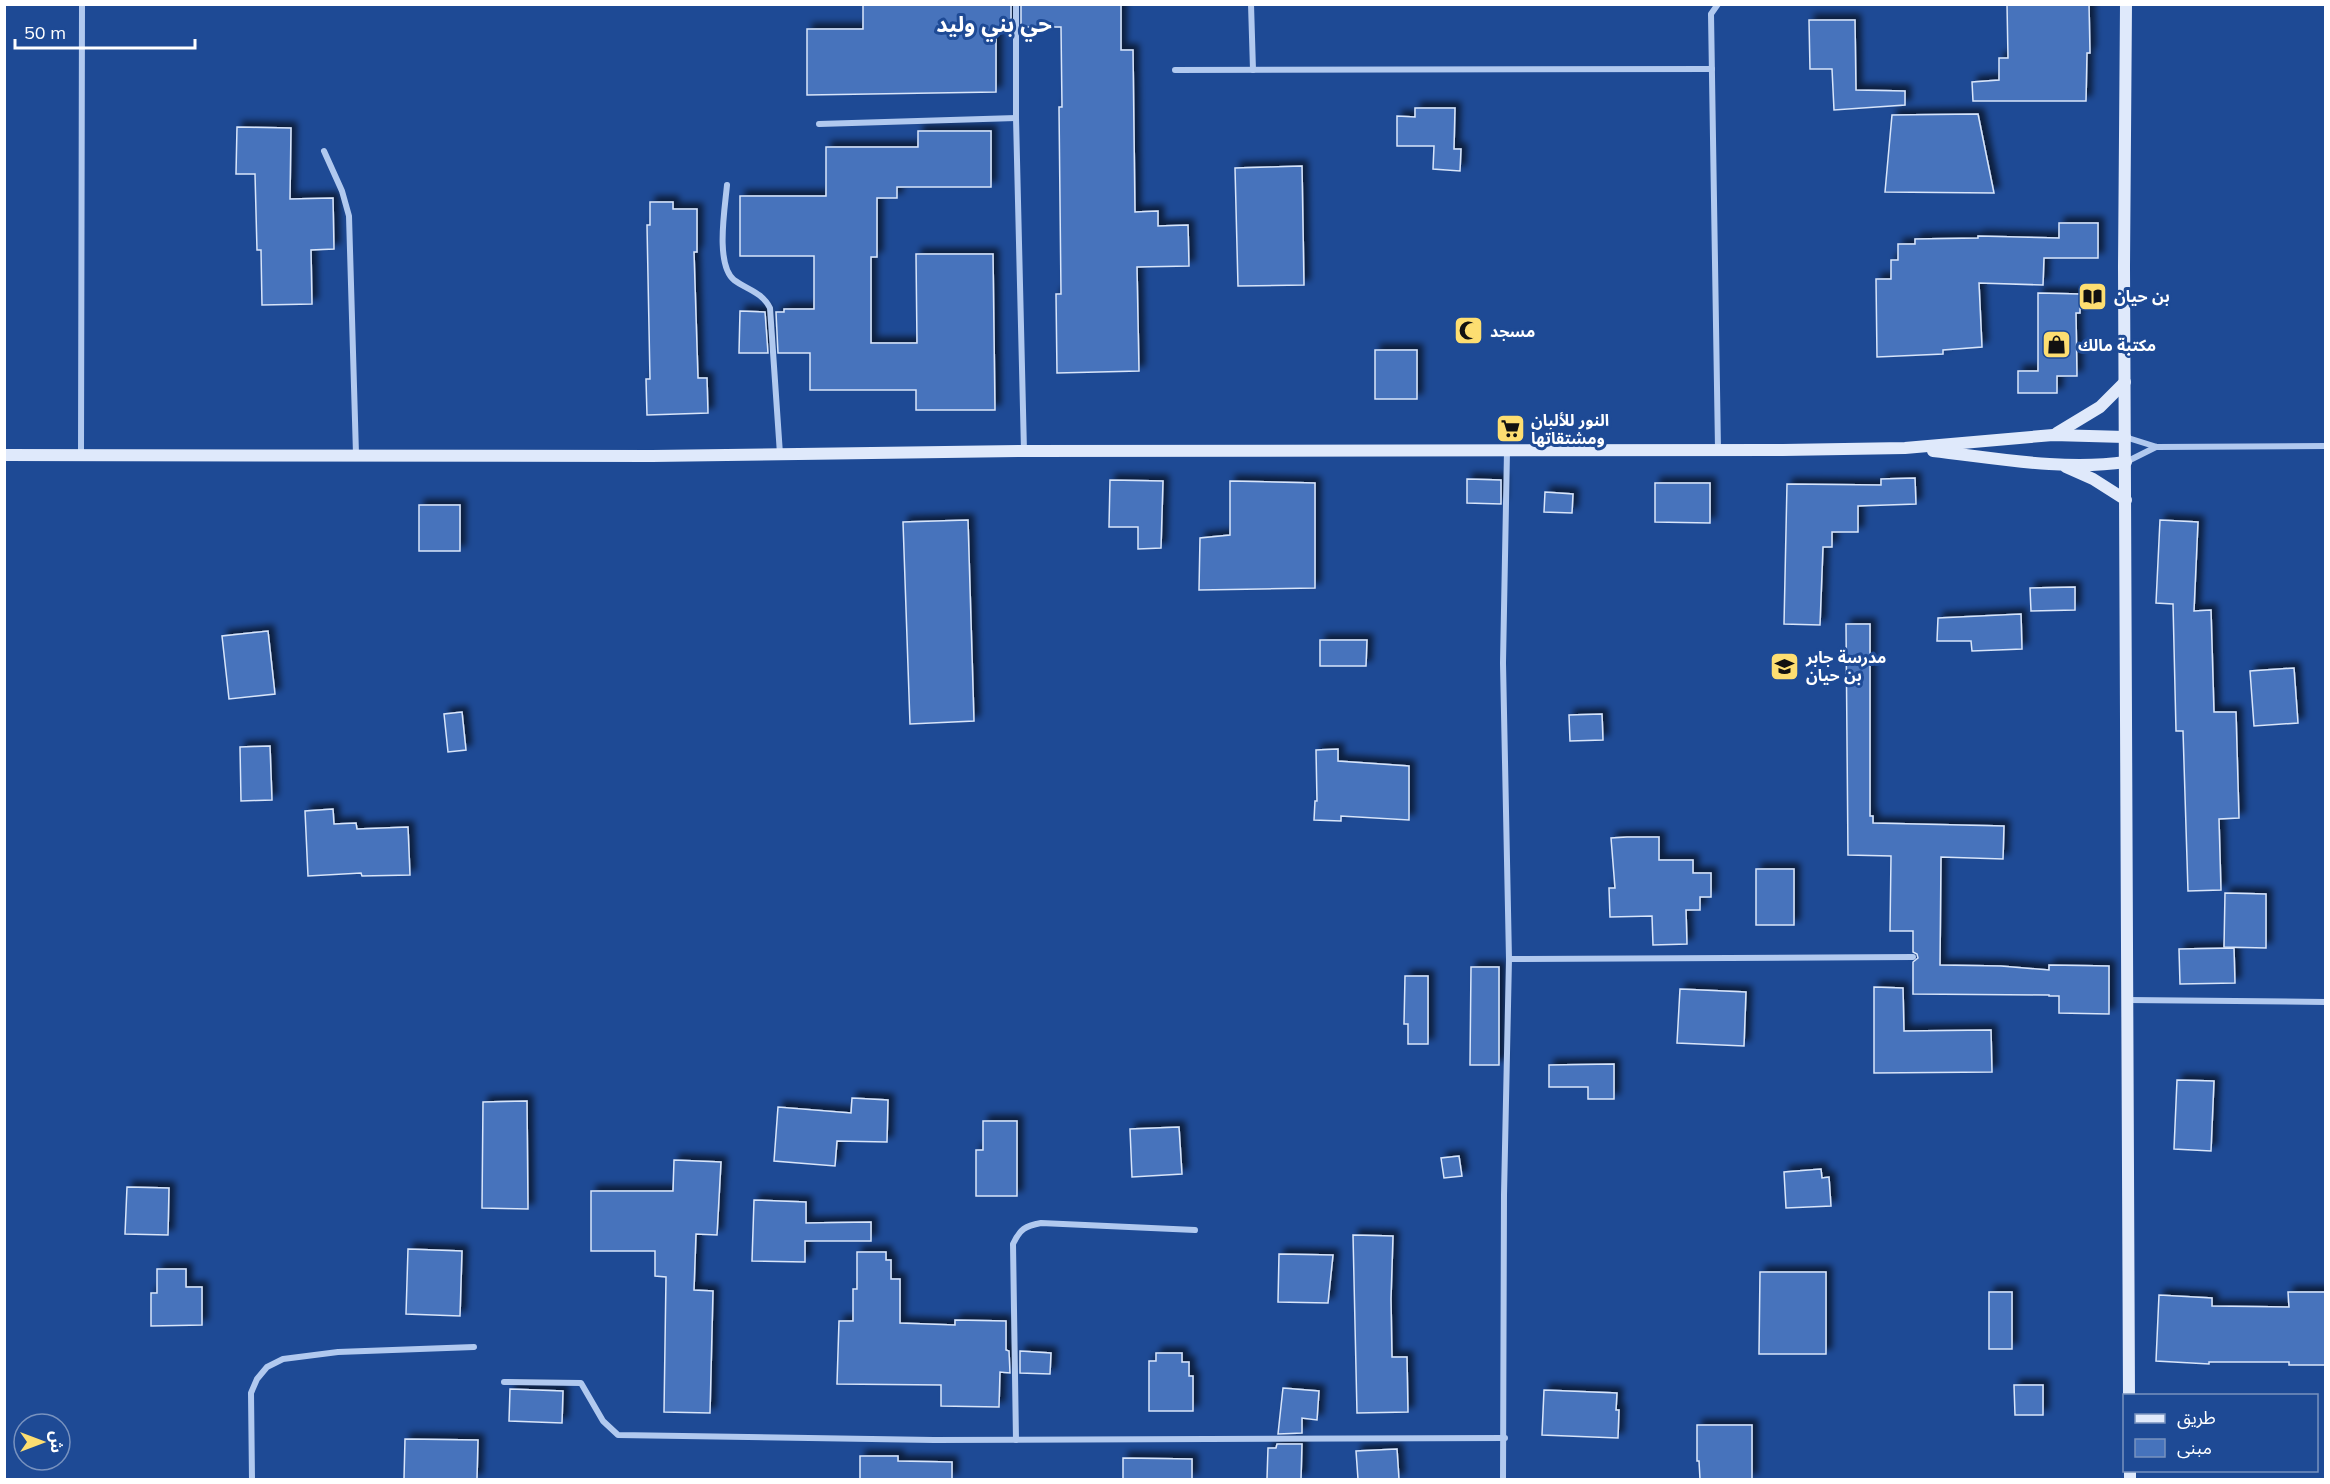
<svg xmlns="http://www.w3.org/2000/svg" width="2330" height="1484" font-family="Mulish,'Noto Sans Arabic',sans-serif">
	<style>
		.building { fill: #4673bc; stroke: #d8e5fa; stroke-width: 1.5; filter: url(#shadow) }
		.lines { fill: none; stroke-linecap: round; stroke-linejoin: round }
		.minor { stroke: #b1c9ef; stroke-width: 6 }
		.secondary { stroke: #dfe9fb; stroke-width: 12 }
		.labels { text-anchor: middle; dominant-baseline: central; stroke-width: 6; stroke-linejoin: round; paint-order: stroke }
		.poi-label { font-size: 16px; font-weight: bold; fill: #fff; stroke: #1e4a95; text-anchor: start }
		.district-label { font-size: 22px; font-weight: bold; fill: #fff; stroke: #1e4a95 }
	</style>
	<defs>
		<filter id="shadow"><feDropShadow dx="5.5" dy="-5.5" stdDeviation="3" flood-color="#0009"/></filter>
	</defs>
	<rect width="100%" height="100%" fill="#1e4a95"/>
	<g class="building">
		<path d="M863 4H1011V27H996V92L807 95V29H863Z"/>
		<path d="M1021 4H1121V50H1133L1135 212 1158 211V226L1188 225 1189 266 1137 267 1139 371 1057 373 1056 294H1061L1059 107H1062L1061 27H1021Z"/>
		<path d="M2007 4H2089L2090 53H2087L2086 101H1973L1972 82 1999 80V58H2008Z"/>
		<path d="M1809 20H1855L1856 90 1905 91V105L1834 110 1832 69H1810Z"/>
		<path d="M1415 108H1455L1454 149H1461L1460 171 1433 169 1434 146H1397V116L1415 117Z"/>
		<path d="M1978 114 1994 193 1885 192 1892 115Z"/>
		<path d="M237 127 291 128 290 199 333 198 334 249 311 250 312 304 262 305 261 250H257L255 174H236Z"/>
		<path d="M918 131H991V187H897V198H877V257H871V343H917L916 254H993L995 410H916V390H810V353H778L776 312H784V309H814V256H740V196H826V147H918Z"/>
		<path d="M1302 166 1304 285 1238 286 1235 168Z"/>
		<path d="M650 202H673V209H697V252H694L698 378H707L708 413 647 415 646 379H650L647 225H650Z"/>
		<path d="M2059 223H2098V258H2044L2043 285 1979 283 1982 347 1943 350V354L1877 357 1876 279H1891V260H1898V244H1915V239L1978 238V236L2059 238Z"/>
		<path d="M2038 293 2080 294V313H2076L2077 376H2057V393H2018V371H2038Z"/>
		<path d="M740 311 765 312 768 353H739Z"/>
		<rect x="1375" y="350" width="42" height="49"/>
		<path d="M1915 478 1916 504 1858 506V532H1832V547H1823L1820 625 1784 624 1787 484 1881 485V479Z"/>
		<path d="M1467 479 1501 480V504L1467 503Z"/>
		<path d="M1110 480 1163 481 1161 548 1138 549V527H1109Z"/>
		<path d="M1230 481 1315 483V588L1199 590 1200 538 1230 535Z"/>
		<path d="M1655 483H1710V523L1655 522Z"/>
		<path d="M1545 492 1573 494 1572 513 1544 512Z"/>
		<rect x="419" y="505" width="41" height="46"/>
		<path d="M968 520 974 721 910 724 903 522Z"/>
		<path d="M2160 520 2198 522 2194 611 2211 610 2214 712H2236L2239 818 2219 819 2221 890 2188 891 2183 731H2176L2173 604 2156 603Z"/>
		<path d="M2075 587V610L2031 611 2030 588Z"/>
		<path d="M2021 614 2022 649 1972 651 1971 641H1937L1938 618Z"/>
		<path d="M1846 624H1870V816H1873V823L2004 826 2003 859 1941 857 1940 965 2001 966 2049 970V965L2109 966V1014L2059 1013V996H2049V995L1913 994V962L1918 958 1917 954 1913 952V931H1890L1891 856 1848 855Z"/>
		<path d="M268 631 275 694 229 699 222 636Z"/>
		<path d="M1320 640H1367L1366 666H1320Z"/>
		<path d="M2294 668 2298 723 2254 726 2250 671Z"/>
		<path d="M462 712 466 750 448 752 444 714Z"/>
		<path d="M1602 714 1603 740 1570 741 1569 715Z"/>
		<path d="M270 746 272 800 241 801 240 747Z"/>
		<path d="M1338 749V761L1409 766V820L1341 816V821L1314 820 1315 801H1317L1316 750Z"/>
		<path d="M333 809 334 824 356 823 357 829 408 827 410 875 362 876 361 873 308 876 305 811Z"/>
		<path d="M1627 837H1659V860H1693V873H1711V897H1700V910H1686L1687 944 1653 945 1652 916 1610 917 1609 888H1615L1611 838Z"/>
		<rect x="1756" y="869" width="38" height="56"/>
		<path d="M2225 893 2266 894V948L2224 947Z"/>
		<path d="M2234 948 2235 983 2180 984 2179 949Z"/>
		<path d="M1471 967H1499V1065H1470Z"/>
		<path d="M1405 976H1428V1044H1408V1024H1404Z"/>
		<path d="M1874 987 1903 988 1904 1031 1991 1030 1992 1072 1874 1073Z"/>
		<path d="M1680 989 1746 992 1744 1046 1677 1043Z"/>
		<path d="M1614 1064V1099H1588V1087H1549V1065Z"/>
		<path d="M2177 1080 2214 1081 2211 1151 2174 1149Z"/>
		<path d="M852 1098 888 1100 887 1142 837 1141 835 1166 774 1161 778 1107 851 1113Z"/>
		<path d="M527 1101 528 1209 482 1208 483 1102Z"/>
		<path d="M983 1121H1017V1196H976V1150H983Z"/>
		<path d="M1179 1127 1182 1174 1132 1177 1130 1129Z"/>
		<path d="M1459 1156 1462 1176 1444 1178 1441 1158Z"/>
		<path d="M674 1160 721 1162 717 1235 696 1234 694 1290 713 1291 710 1413 664 1412 666 1277 655 1276V1251H591V1191H673Z"/>
		<path d="M1821 1169 1822 1178 1829 1177 1831 1206 1786 1208 1784 1172Z"/>
		<path d="M127 1187 169 1188 168 1235 125 1234Z"/>
		<path d="M754 1200 806 1202V1223L871 1222V1241H805V1262L752 1261Z"/>
		<path d="M1353 1235 1393 1236 1391 1299 1392 1357H1407L1408 1412 1357 1413Z"/>
		<path d="M408 1249 462 1251 460 1316 406 1314Z"/>
		<path d="M857 1252H886V1260H891V1279H900V1323L955 1325V1320L1006 1321V1350L1009 1351 1010 1373 1000 1372 999 1407 941 1406V1385L837 1384 839 1321H853V1289H857Z"/>
		<path d="M1279 1254 1333 1255 1328 1303 1278 1302Z"/>
		<path d="M157 1269H186V1287H202V1325L151 1326V1293H157Z"/>
		<path d="M1760 1272H1826V1354H1759Z"/>
		<rect x="1989" y="1292" width="23" height="57"/>
		<path d="M2288 1292H2325V1365H2289V1362H2209V1364L2156 1361 2159 1295 2212 1298V1306L2289 1307Z"/>
		<path d="M1020 1351 1051 1353 1050 1374 1020 1373Z"/>
		<path d="M1156 1353H1182V1362H1189V1376H1193V1411H1149V1361H1156Z"/>
		<path d="M2014 1385H2043V1415H2015Z"/>
		<path d="M1283 1388 1319 1391 1317 1420 1302 1418V1433L1278 1434Z"/>
		<path d="M510 1389 563 1391 562 1423 509 1421Z"/>
		<path d="M1544 1390 1617 1393 1616 1410H1619L1618 1438 1542 1435Z"/>
		<path d="M1697 1425H1752V1479H1700L1699 1461H1697Z"/>
		<path d="M405 1439 478 1440 477 1479H404Z"/>
		<path d="M1277 1444H1302L1301 1479H1267L1268 1448H1276Z"/>
		<path d="M1397 1449 1399 1479H1358L1356 1451Z"/>
		<path d="M860 1456H898V1461L952 1462V1479H860Z"/>
		<path d="M1123 1458 1192 1459V1479H1123Z"/>
	</g>
	<g class="lines">
		<g class="minor">
			<path d="M1016 4V118L1024 451"/>
			<path d="M1251 4 1253 70"/>
			<path d="M1718 4 1711 14 1718 449"/>
			<path d="M1175 70 1712 69"/>
			<path d="M819 124 1016 118"/>
			<path d="M324 151 342 191 349 216 356 454"/>
			<path d="M727 185C725 208 715 264 734 280 748 290 762 292 770 308L780 454"/>
			<path d="M2125 437 2157 447 2326 446"/>
			<path d="M81 454 82 4"/>
			<path d="M2126 462 2156 447"/>
			<path d="M1509 959 1913 957"/>
			<path d="M2128 1000 2326 1002"/>
			<path d="M504 1382 581 1383 603 1421 618 1435 934 1440 1505 1438"/>
			<path d="M1016 1440 1013 1244C1020 1229 1025 1226 1041 1223L1195 1230"/>
			<path d="M252 1480 251 1393 257 1379 267 1367 283 1359 338 1352 474 1347"/>
			<path d="M1503 1480 1504 1195 1509 959 1503 663 1507 451"/>
		</g>
		<g class="secondary">
			<path d="M2126 4 2124 267 2129 1396"/>
			<path d="M2057 433 2100 407 2125 382"/>
			<path d="M1933 451C1996 458 2063 471 2126 462"/>
			<path d="M4 455 652 456 1024 451 1783 450 1905 448 2053 435 2125 437"/>
			<path d="M2066 467 2093 479 2126 500"/>
			<path d="M2130 1470V1480"/>
		</g>
	</g>
	<defs>
		<symbol id="library-square" viewBox="-11 -11 22 22"><rect x="-9" y="-9" width="18" height="18" rx="4" fill="#fdde71" stroke="#1e4a95"/><path d="M-6-4Q-3-5.5-.7-3.5V5Q-3 3-6 4ZM6-4Q3-5.5 .7-3.5V5Q3 3 6 4Z" fill="#111"/></symbol>
		<symbol id="mosque-square" viewBox="-11 -11 22 22"><rect x="-9" y="-9" width="18" height="18" rx="4" fill="#fdde71" stroke="#1e4a95"/><path d="M3.5-4.9A6 6 0 1 0 3.5 4.9A5 5 0 1 1 3.5-4.9Z" fill="#111"/></symbol>
		<symbol id="shop-square" viewBox="-11 -11 22 22"><rect x="-9" y="-9" width="18" height="18" rx="4" fill="#fdde71" stroke="#1e4a95"/><path d="M-5-2.5h2.3a2.7 3.5 0 0 1 5.4 0H5L5.5 6h-11ZM-1.5-2.5h3a1.5 2.3 0 0 0-3 0Z" fill="#111"/></symbol>
		<symbol id="supermarket-square" viewBox="-11 -11 22 22"><rect x="-9" y="-9" width="18" height="18" rx="4" fill="#fdde71" stroke="#1e4a95"/><path d="M-6-5.5h2.5l.6 2H6L4.5 2H-2.5L-4.4-4H-6ZM-1.5 3.2a1.3 1.3 0 1 0 .1 0ZM3 3.2a1.3 1.3 0 1 0 .1 0Z" fill="#111"/></symbol>
		<symbol id="school-square" viewBox="-11 -11 22 22"><rect x="-9" y="-9" width="18" height="18" rx="4" fill="#fdde71" stroke="#1e4a95"/><path d="M0-5L7-2L0 1L-7-2ZM-4 1L0 2.5L4 1V4Q0 6-4 4Z" fill="#111"/></symbol>
	</defs>
	<g fill-rule="evenodd">
		<use href="#library-square" x="2076" y="280" width="33" height="33"/>
		<use href="#mosque-square" x="1452" y="314" width="33" height="33"/>
		<use href="#shop-square" x="2040" y="328" width="33" height="33"/>
		<use href="#supermarket-square" x="1494" y="412" width="33" height="33"/>
		<use href="#school-square" x="1768" y="650" width="33" height="33"/>
	</g>
	<g class="labels">
		<g class="poi-label">
			<text x="2114" y="296">بن حيان</text>
			<text x="1490" y="331">مسجد</text>
			<text x="2078" y="345">مكتبة مالك</text>
			<text x="1531" y="420">النور للألبان<tspan x="1531" dy="18">ومشتقاتها</tspan></text>
			<text x="1806" y="657">مدرسة جابر<tspan x="1806" dy="18">بن حيان</tspan></text>
		</g>
		<g class="district-label">
			<text x="994" y="24">حي بني وليد</text>
		</g>
	</g>
	<rect width="2330" height="1484" fill="none" stroke="#ffffff" stroke-width="12"/>
	<rect x="2123" y="1394" width="195" height="78" fill="#1e4a95" stroke="#7892bf" stroke-width="1.5"/>
	<rect x="2135" y="1414" width="30" height="9" fill="#dfe9fb" stroke="#7892bf" stroke-width="1.5"/>
	<text x="2177" y="1424" font-size="18" fill="#ffffff">طريق</text>
	<rect x="2135" y="1439" width="30" height="18" fill="#4673bc" stroke="#7892bf" stroke-width="1.5"/>
	<text x="2177" y="1454" font-size="18" fill="#ffffff">مبنى</text>
	<g transform="translate(42 1442) rotate(90)"><circle r="28" fill="#1e4a95" stroke="#7892bf" stroke-width="1.5"/>
	<path d="M0-4.5L10 22L0 15L-10 22Z" fill="#fdde71"/>
	<text y="-9" font-size="16" font-weight="bold" text-anchor="middle" fill="#ffffff">ش</text>
	</g>
	<path d="M15 39v9h180v-9" fill="none" stroke="#ffffff" stroke-width="3"/>
	<text x="24" y="39" font-size="18" fill="#ffffff" stroke="#1e4a95" stroke-width="4.5" paint-order="stroke">50 m</text>
</svg>
